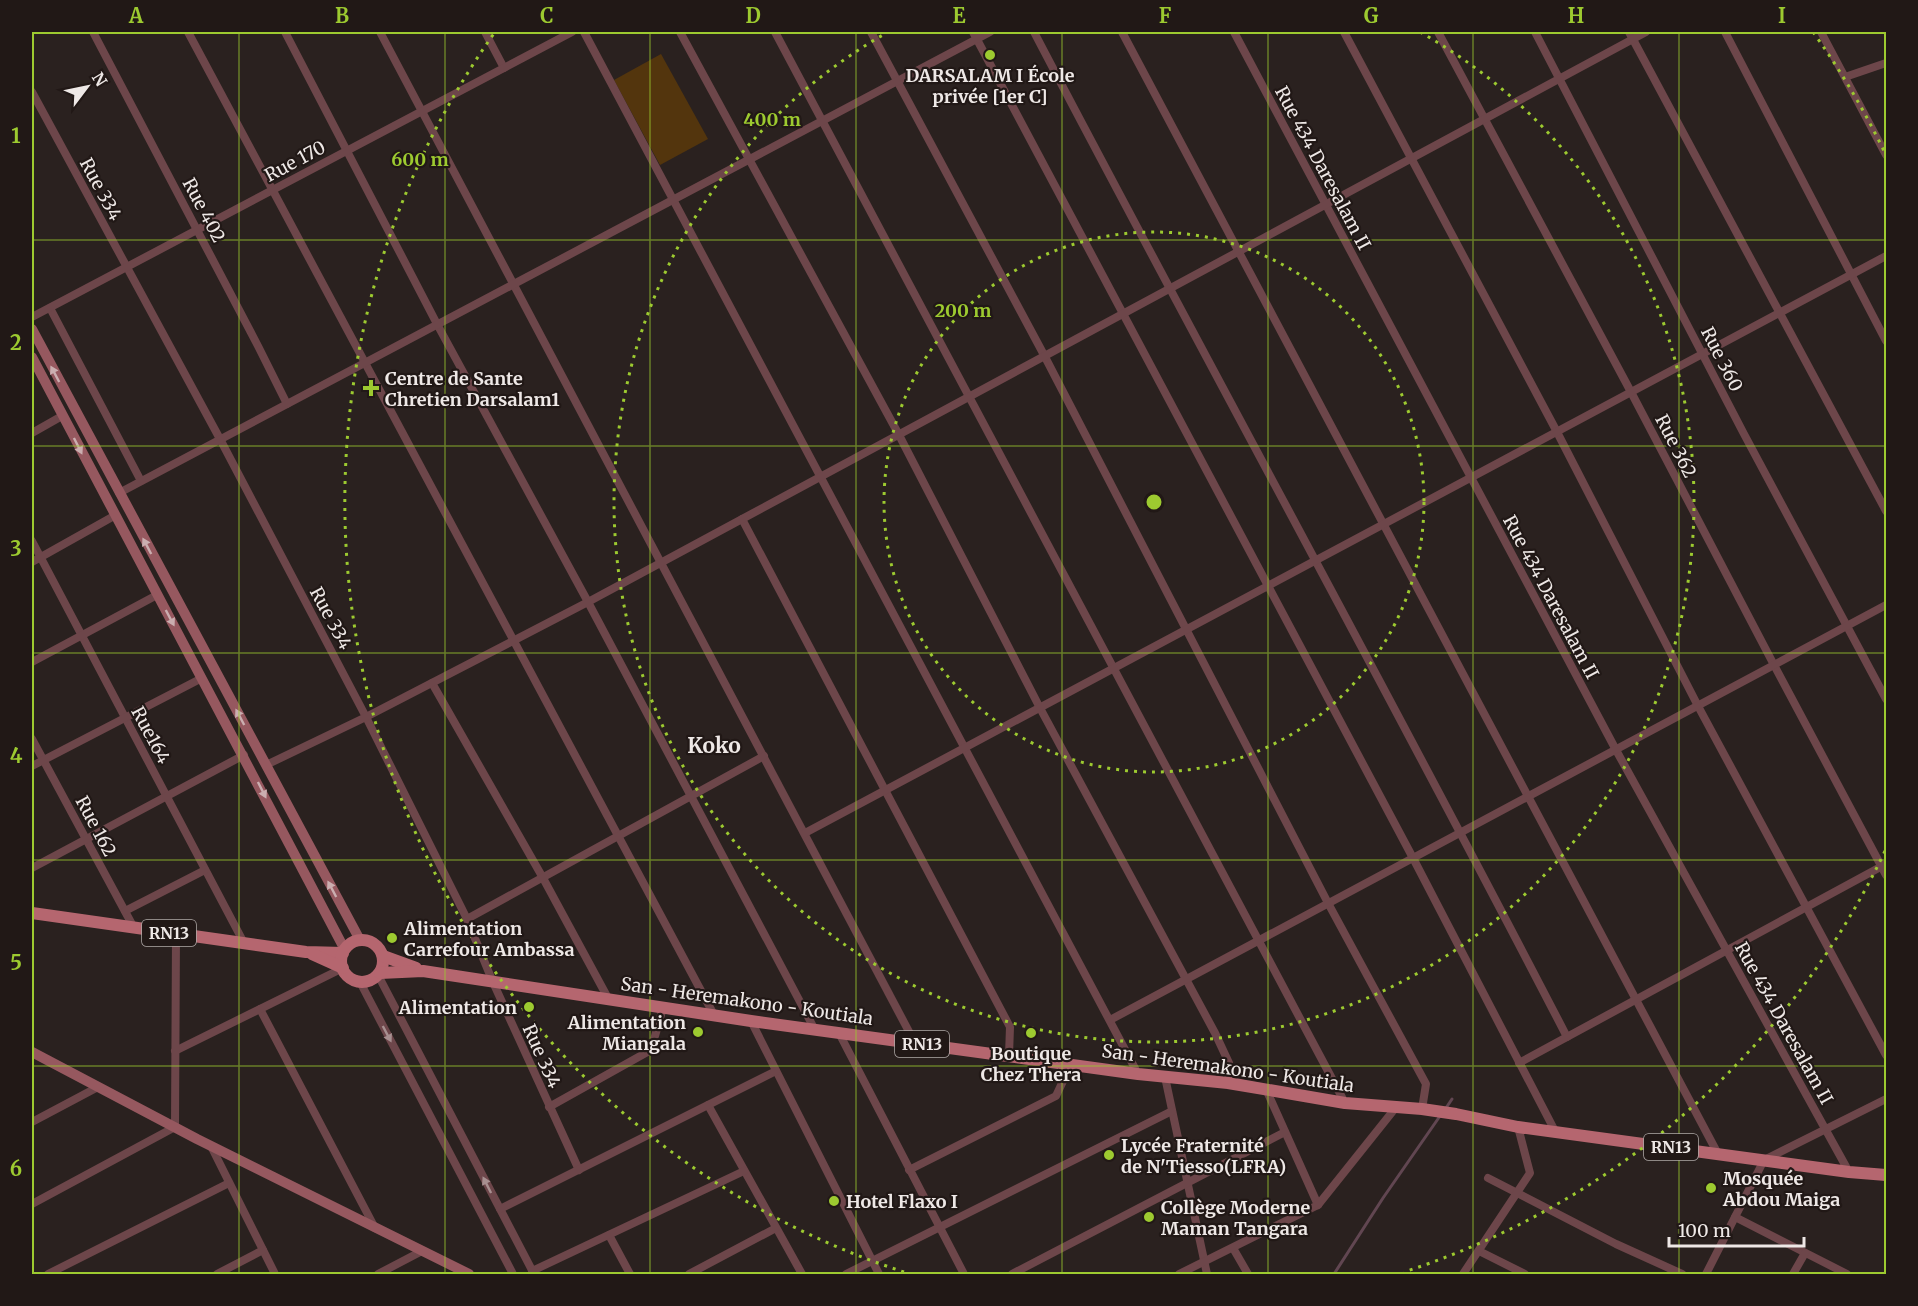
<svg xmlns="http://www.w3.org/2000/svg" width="1918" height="1306" font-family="Merriweather,serif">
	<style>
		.green { fill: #53350d }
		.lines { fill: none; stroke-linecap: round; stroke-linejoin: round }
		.stream { stroke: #614651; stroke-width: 3 }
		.street { stroke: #6d464a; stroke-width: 8 }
		.secondary { stroke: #96585f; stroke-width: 10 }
		.primary { stroke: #b5666f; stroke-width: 12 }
		.oneway { fill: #cbaeb0 }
		.oneway2 { fill: #a78f90 }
		.grid { fill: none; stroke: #9dca30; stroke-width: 1.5; stroke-opacity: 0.55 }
		.ring { fill: none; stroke: #9dca30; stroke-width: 3; stroke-dasharray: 3 6 }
		.poi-dot { fill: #9dca30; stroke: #211816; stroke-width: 2 }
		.labels { text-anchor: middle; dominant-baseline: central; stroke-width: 4.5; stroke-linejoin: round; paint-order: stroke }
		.shield { fill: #211816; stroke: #b0aaa8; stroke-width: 1.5 }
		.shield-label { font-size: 16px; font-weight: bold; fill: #eee8e6 }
		.poi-label { font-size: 18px; font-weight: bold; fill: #eee8e6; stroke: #211816; text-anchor: start }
		.street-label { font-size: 18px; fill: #eee8e6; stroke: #211816 }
		.quarter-label { font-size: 21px; font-weight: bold; fill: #eee8e6; stroke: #211816 }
		.centre { fill: #9dca30; stroke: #211816; stroke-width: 3 }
		.ring-label { font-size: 18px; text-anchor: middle; font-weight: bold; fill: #9dca30; stroke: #211816; stroke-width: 4.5; stroke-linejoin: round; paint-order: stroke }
		.neatline { fill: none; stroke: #9dca30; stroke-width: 2 }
		.grid-label { font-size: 20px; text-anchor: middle; font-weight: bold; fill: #9dca30 }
	</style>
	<rect width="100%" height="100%" fill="#2a211f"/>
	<path class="green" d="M661 54 708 139 660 165 614 80Z"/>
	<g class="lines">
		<g class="stream">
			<path d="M1446 1108 1452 1099"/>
			<path d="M1334 1274 1383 1198 1440 1116"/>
		</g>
		<g class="street">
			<path d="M93 32 258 346 287 404"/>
			<path d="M188 32 714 1015"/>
			<path d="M285 32 437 324 588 602 815 1030"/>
			<path d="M380 32 915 1043"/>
			<path d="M485 32 504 68"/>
			<path d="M584 32 1138 1074"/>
			<path d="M680 32 899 435 1040 708 1215 1033 1229 1063 1228 1083"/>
			<path d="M775 32 1345 1103"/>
			<path d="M871 32 1044 355 1328 903 1426 1084 1422 1109"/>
			<path d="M973 32 1413 858 1555 1131"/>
			<path d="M1034 32C1210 368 1393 700 1567 1037"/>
			<path d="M1122 32 1718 1154"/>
			<path d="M1234 32 1616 750 1849 1172"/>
			<path d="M1344 32 1557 432 1698 706 1886 1055"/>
			<path d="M1438 32 1631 392 1774 665 1886 875"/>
			<path d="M1535 32 1744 434 1886 699"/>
			<path d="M1629 32 1886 511"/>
			<path d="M1725 32 1886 341"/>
			<path d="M1821 32 1886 155"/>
			<path d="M1845 77 1886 63"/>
			<path d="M32 92 220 439 366 717 467 919 492 980 579 1170"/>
			<path d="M50 308 141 481"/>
			<path d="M32 317 572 32"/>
			<path d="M32 433 62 416"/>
			<path d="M119 493 990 32"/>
			<path d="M742 519 1010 1027 1009 1055"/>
			<path d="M32 541 244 943"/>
			<path d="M32 562 114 516"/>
			<path d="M32 662 157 595"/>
			<path d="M432 683 543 878 609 1000"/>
			<path d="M32 739 134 928"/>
			<path d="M266 765 366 717 588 602 1646 32"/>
			<path d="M32 766 202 678"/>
			<path d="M805 833 1886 256"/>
			<path d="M32 868 244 755"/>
			<path d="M125 911 205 870"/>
			<path d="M467 919 764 756"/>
			<path d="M378 975 534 1274"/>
			<path d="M360 982 513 1274"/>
			<path d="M260 1009 375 1228"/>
			<path d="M1110 1020 1886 605"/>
			<path d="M751 1021 879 1274"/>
			<path d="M839 1033 964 1274"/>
			<path d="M175 1051 343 968"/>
			<path d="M1519 1063 1886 864"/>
			<path d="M1165 1077 1207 1274"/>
			<path d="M1266 1089 1318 1205"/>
			<path d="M708 1105 802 1274"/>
			<path d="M549 1107 651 1050 663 1008"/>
			<path d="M32 1122 98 1087"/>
			<path d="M211 1146 275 1274"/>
			<path d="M909 1170 1056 1096 1071 1064"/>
			<path d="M1488 1178 1616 1244 1682 1274"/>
			<path d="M32 1204 175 1127 176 934"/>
			<path d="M500 1209 776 1071"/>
			<path d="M1735 1217 1847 1274"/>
			<path d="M609 1235 630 1274"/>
			<path d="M1233 1248 1248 1274"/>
			<path d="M1479 1251 1525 1274"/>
			<path d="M532 1271 744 1171"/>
			<path d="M48 1274 229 1183"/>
			<path d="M217 1274 263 1250"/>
			<path d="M378 1274 422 1251"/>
			<path d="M689 1274 776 1228"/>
			<path d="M846 1274 1172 1111"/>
			<path d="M1012 1274 1285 1132"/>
			<path d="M1179 1274 1318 1205 1397 1106"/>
			<path d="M1463 1274 1530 1173 1518 1127"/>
			<path d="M1706 1274 1764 1160 1886 1099"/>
			<path d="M1793 1274 1805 1253"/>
		</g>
		<g class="secondary">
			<path d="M32 329 360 940"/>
			<path d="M32 357C135 555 242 752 345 950"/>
			<path d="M32 1052 197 1139 469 1274"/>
		</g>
		<g class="primary">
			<path d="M32 913 306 952 343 953"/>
			<circle cx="362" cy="961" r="21"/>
			<path d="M312 954 343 968"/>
			<path d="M383 956 416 968"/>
			<path d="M380 973 423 971 751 1021 1138 1074 1228 1083 1345 1103 1422 1109 1456 1114 1518 1127 1849 1172 1886 1175"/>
		</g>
	</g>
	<defs><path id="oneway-solid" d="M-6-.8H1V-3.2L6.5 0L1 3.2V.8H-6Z" transform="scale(1.5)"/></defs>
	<g class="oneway">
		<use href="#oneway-solid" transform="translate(55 374) rotate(-118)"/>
		<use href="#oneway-solid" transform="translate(78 446) rotate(63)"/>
		<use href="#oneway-solid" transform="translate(147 546) rotate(-118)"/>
		<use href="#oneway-solid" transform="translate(170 618) rotate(62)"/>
		<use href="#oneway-solid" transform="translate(240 717) rotate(-118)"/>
		<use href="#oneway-solid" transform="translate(262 790) rotate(63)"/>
		<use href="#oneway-solid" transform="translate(332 889) rotate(-118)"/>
	</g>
	<g class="oneway2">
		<use href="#oneway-solid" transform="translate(387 1034) rotate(62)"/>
		<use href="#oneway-solid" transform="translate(487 1185) rotate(-117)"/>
	</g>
	<path class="grid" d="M239 32V1274M445 32V1274M650 32V1274M856 32V1274M1062 32V1274M1268 32V1274M1473 32V1274M1679 32V1274M32 240H1886M32 446H1886M32 653H1886M32 860H1886M32 1066H1886"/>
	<g class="ring">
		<circle cx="1154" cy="502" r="270"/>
		<path d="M1420 32A540 540 0 1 1 888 32"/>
		<path d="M1885 851A810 810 0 0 1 1404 1272M904 1272A810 810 0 0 1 495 32M1813 32A810 810 0 0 1 1885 153"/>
	</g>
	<g class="poi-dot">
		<circle cx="990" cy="55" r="6"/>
		<path d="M368 379h6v6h6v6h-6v6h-6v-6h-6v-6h6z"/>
		<circle cx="392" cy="938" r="6"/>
		<circle cx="529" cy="1007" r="6"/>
		<circle cx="698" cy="1032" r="6"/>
		<circle cx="1031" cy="1033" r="6"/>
		<circle cx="1109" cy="1155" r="6"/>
		<circle cx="1711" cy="1188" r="6"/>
		<circle cx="834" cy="1201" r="6"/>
		<circle cx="1149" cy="1217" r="6"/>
	</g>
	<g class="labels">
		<g class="shield">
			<rect x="142" y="920" width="54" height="26" rx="4.5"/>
			<rect x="895" y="1031" width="54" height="26" rx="4.5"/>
			<rect x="1644" y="1134" width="54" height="26" rx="4.5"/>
		</g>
		<g class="shield-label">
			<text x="169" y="933">RN13</text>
			<text x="922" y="1044">RN13</text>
			<text x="1671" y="1147">RN13</text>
		</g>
		<g class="poi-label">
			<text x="990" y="75" text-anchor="middle">DARSALAM I École<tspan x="990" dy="21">privée [1er C]</tspan></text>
			<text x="385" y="378">Centre de Sante<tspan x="385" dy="21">Chretien Darsalam1</tspan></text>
			<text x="404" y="928">Alimentation<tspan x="404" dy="21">Carrefour Ambassa</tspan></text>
			<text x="517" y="1007" text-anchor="end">Alimentation</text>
			<text x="686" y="1022" text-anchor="end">Alimentation<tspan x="686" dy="21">Miangala</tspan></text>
			<text x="1031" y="1053" text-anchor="middle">Boutique<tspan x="1031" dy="21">Chez Thera</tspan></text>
			<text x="1121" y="1145">Lycée Fraternité<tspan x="1121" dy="21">de N'Tiesso(LFRA)</tspan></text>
			<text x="1723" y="1178">Mosquée<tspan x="1723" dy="21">Abdou Maiga</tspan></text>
			<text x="846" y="1201">Hotel Flaxo I</text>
			<text x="1161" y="1207">Collège Moderne<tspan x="1161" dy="21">Maman Tangara</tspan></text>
		</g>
		<g class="street-label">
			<text transform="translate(295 161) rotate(-28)">Rue 170</text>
			<text transform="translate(1323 168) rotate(62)">Rue 434 Daresalam II</text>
			<text transform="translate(101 189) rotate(62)">Rue 334</text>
			<text transform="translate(204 210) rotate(62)">Rue 402</text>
			<text transform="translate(1722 359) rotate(63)">Rue 360</text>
			<text transform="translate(1676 446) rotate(63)">Rue 362</text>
			<text transform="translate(1551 597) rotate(62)">Rue 434 Daresalam II</text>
			<text transform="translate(331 618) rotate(62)">Rue 334</text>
			<text transform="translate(151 735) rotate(62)">Rue164</text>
			<text transform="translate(96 826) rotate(62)">Rue 162</text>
			<text transform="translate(747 1001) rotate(8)">San - Heremakono - Koutiala</text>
			<text transform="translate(1784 1023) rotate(61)">Rue 434 Daresalam II</text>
			<text transform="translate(542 1056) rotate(66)">Rue 334</text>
			<text transform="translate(1228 1068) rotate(8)">San - Heremakono - Koutiala</text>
		</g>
		<g class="quarter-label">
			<text x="714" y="745">Koko</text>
		</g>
	</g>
	<circle cx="1154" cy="502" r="9" class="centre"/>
	<g class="ring-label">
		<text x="772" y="126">400 m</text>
		<text x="420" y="166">600 m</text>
		<text x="963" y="317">200 m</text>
	</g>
	<rect width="1918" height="1306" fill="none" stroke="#211816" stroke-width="66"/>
	<g transform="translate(87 87) rotate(58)" stroke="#211816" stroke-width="4.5" paint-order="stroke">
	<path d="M0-4.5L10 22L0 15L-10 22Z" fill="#eee8e6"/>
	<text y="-9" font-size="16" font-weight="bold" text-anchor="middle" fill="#eee8e6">N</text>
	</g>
	<path d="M1669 1237v9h135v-9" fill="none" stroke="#eee8e6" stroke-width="3"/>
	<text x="1678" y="1237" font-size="18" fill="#eee8e6" stroke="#211816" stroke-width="4.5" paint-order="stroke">100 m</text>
	<rect x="33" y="33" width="1852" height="1240" class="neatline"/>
	<g class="grid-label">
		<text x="136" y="23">A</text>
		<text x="342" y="23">B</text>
		<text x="547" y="23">C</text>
		<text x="753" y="23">D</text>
		<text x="959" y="23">E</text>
		<text x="1165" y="23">F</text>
		<text x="1371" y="23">G</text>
		<text x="1576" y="23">H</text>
		<text x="1782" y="23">I</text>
		<text x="16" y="143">1</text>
		<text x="16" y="350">2</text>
		<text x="16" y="556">3</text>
		<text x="16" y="763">4</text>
		<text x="16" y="970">5</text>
		<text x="16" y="1176">6</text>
	</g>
</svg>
